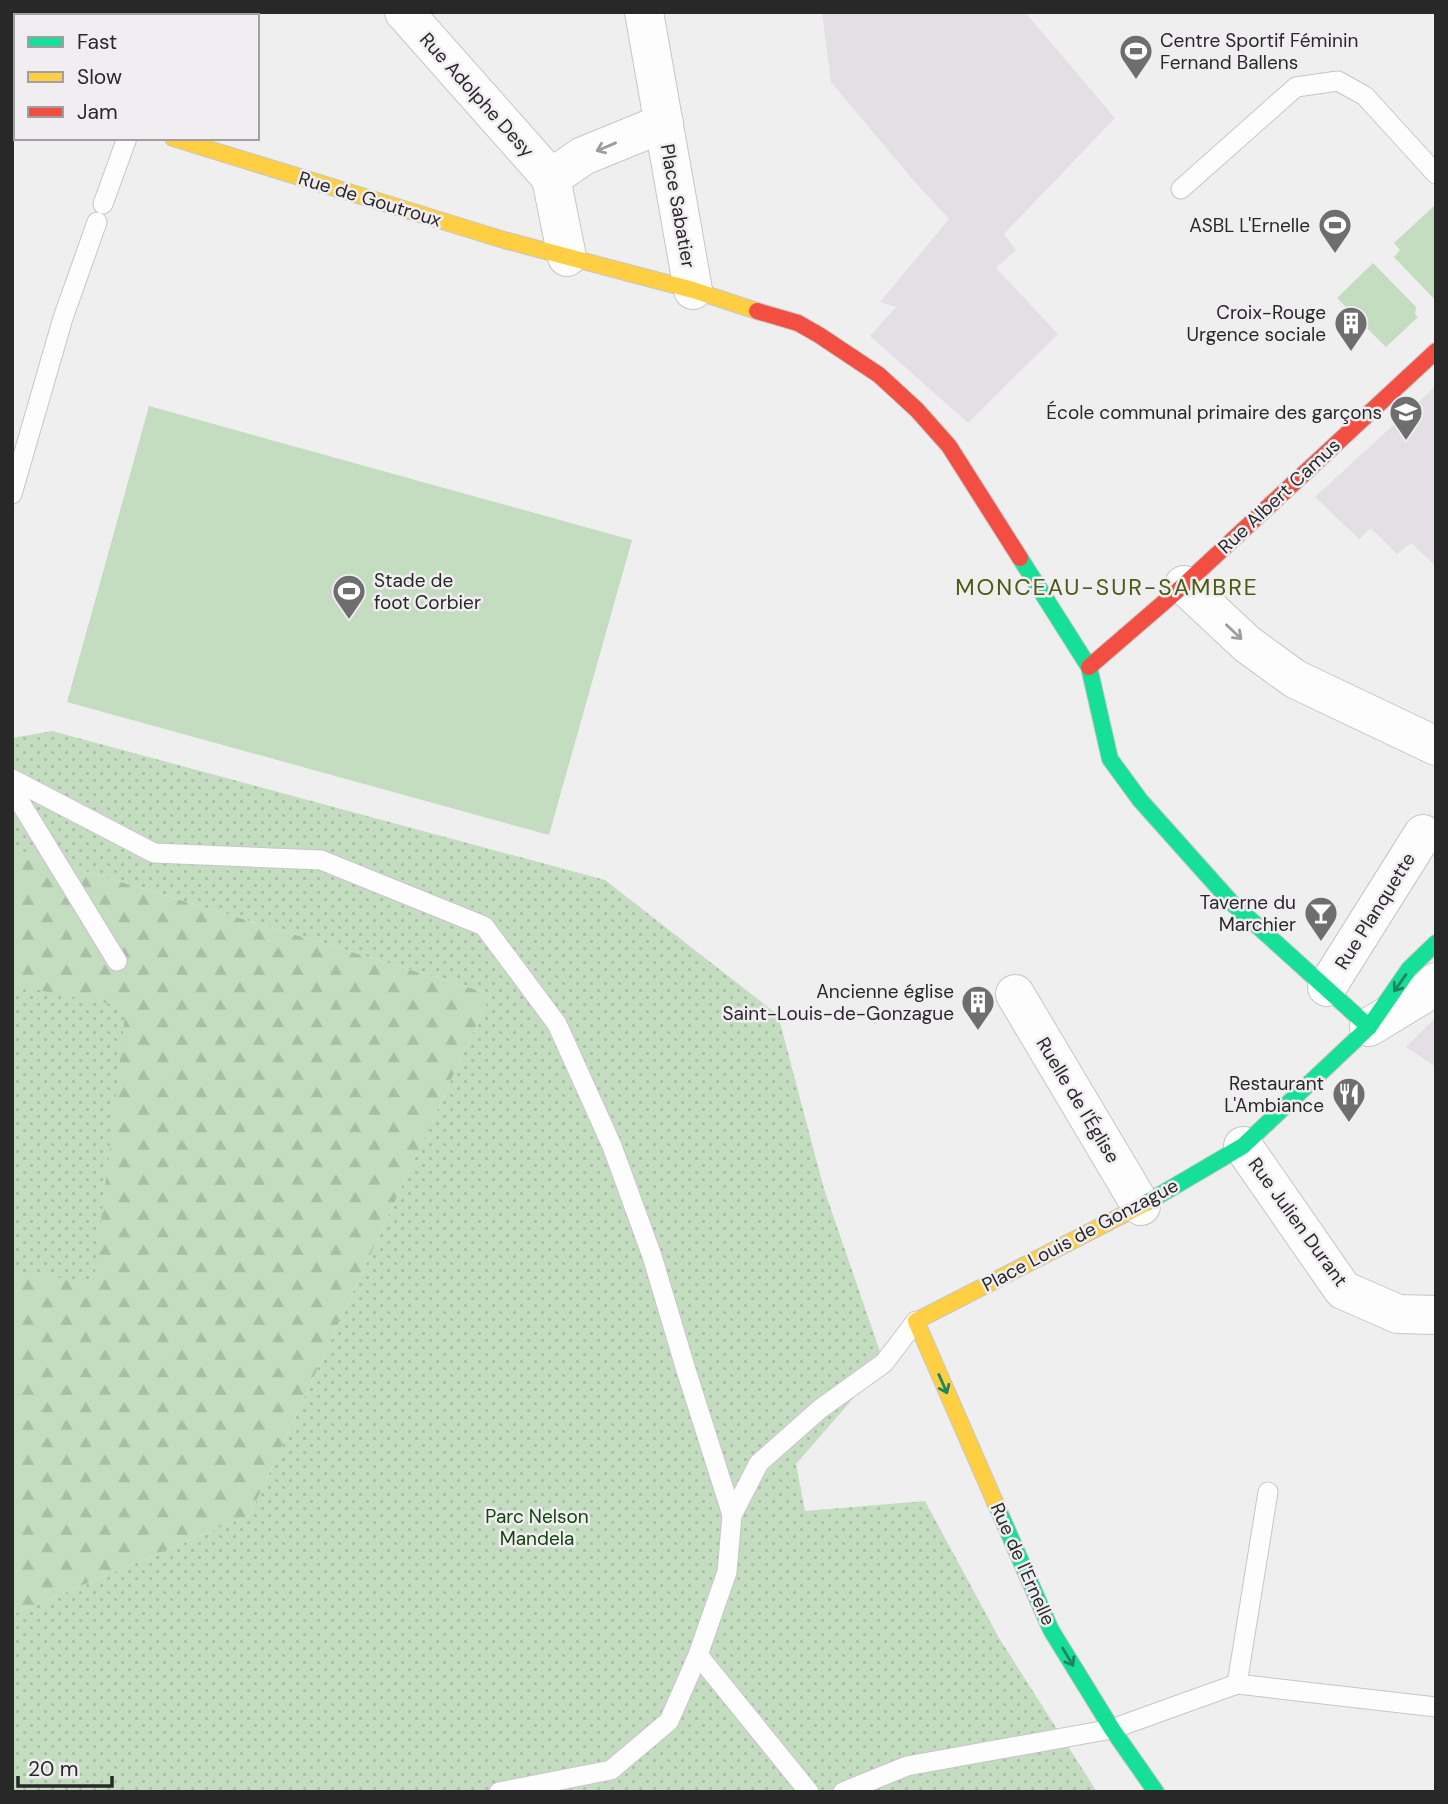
<svg xmlns="http://www.w3.org/2000/svg" width="1448" height="1804" font-family="'DM Sans',sans-serif">
	<style>
		.built { fill: #e4dfe4 }
		.grass { fill: #c4ddc1 }
		.forest { fill: url(#forest-firs) }
		.park { fill: url(#park-dots) }
		.lines { fill: none; stroke-linecap: round; stroke-linejoin: round }
		.lane-casing { stroke: #c7c6c7; stroke-width: 21 }
		.street-casing { stroke: #c7c6c7; stroke-width: 40 }
		.fast-casing { stroke: #c7c6c7; stroke-width: 18 }
		.slow-casing { stroke: #c7c6c7; stroke-width: 18 }
		.jam-casing { stroke: #c7c6c7; stroke-width: 18 }
		.lane { stroke: #fdfdfd; stroke-width: 19 }
		.street { stroke: #fdfdfd; stroke-width: 38 }
		.fast { stroke: #16e098; stroke-width: 16 }
		.slow { stroke: #ffcf43; stroke-width: 16 }
		.jam { stroke: #f24e42; stroke-width: 16 }
		.oneway { stroke: #9e9d9e }
		.oneway2 { stroke: #208460 }
		.labels { text-anchor: middle; dominant-baseline: central; stroke-width: 5; stroke-linejoin: round; paint-order: stroke }
		.poi-label { font-size: 19px; fill: #292829; stroke: #f1eef1; text-anchor: end }
		.street-label { font-size: 19px; fill: #292829; stroke: #f1eef1 }
		.park-label { font-size: 19px; fill: #0f450a; stroke: #f1eef1 }
		.quarter-label { font-size: 23px; letter-spacing: 2px; fill: #495c10; stroke: #f1eef1 }
	</style>
	<defs>
		<pattern id="forest-firs" width="22" height="20" patternUnits="userSpaceOnUse" patternTransform="scale(1.75)"><rect width="22" height="20" fill="#c4ddc1"/><path d="M5 1l3.5 6h-7zM16 11l3.5 6h-7z" fill="#a8bea6"/></pattern>
		<pattern id="park-dots" width="8" height="8" patternUnits="userSpaceOnUse" patternTransform="scale(1.75)"><rect width="8" height="8" fill="#c4ddc1"/><path d="M2 2h.1M6 6h.1" fill="none" stroke="#a8bea6" stroke-width="1.8" stroke-linecap="round"/></pattern>
	</defs>
	<rect width="100%" height="100%" fill="#f0eff0"/>
	<g class="built">
		<path d="M822 12H1025L1115 118 1004 234 1016 250 996 268 1058 334 968 423 870 336 896 307 880 302 949 219 914 181 831 82Z"/>
		<path d="M1436 386V566L1411 543 1397 554 1371 528 1359 539 1315 497Z"/>
		<path d="M1436 1017V1067L1406 1047Z"/>
	</g>
	<g class="grass">
		<path d="M1434 206 1436 208V301L1394 257 1400 250 1394 243Z"/>
		<path d="M1373 263 1416 307 1415 314 1418 317 1386 347 1337 298Z"/>
		<path d="M149 406 632 540 549 835 67 702Z"/>
	</g>
	<path class="forest" d="M12 849 491 994 250 1515 12 1615Z"/>
	<g class="park">
		<path d="M52 731 605 880 778 1015 824 1189 884 1363 796 1464 805 1511 925 1501 999 1638 1097 1792H12V1615L250 1515 491 994 12 849V738Z"/>
		<path d="M12 985 126 1007 94 1282 12 1272Z"/>
	</g>
	<g class="lines">
		<defs>
			<g id="lane">
				<path d="M1181 189 1296 87 1338 81 1365 96 1436 174"/>
				<path d="M103 204 127 138"/>
				<path d="M12 494 63 318 97 222"/>
				<path d="M12 779 154 853 321 860 484 926 557 1024 612 1146 652 1256 686 1370 732 1515"/>
				<path d="M12 789 117 961"/>
				<path d="M698 1655 809 1792"/>
				<path d="M1237 1684 1268 1492"/>
				<path d="M499 1792 611 1770 669 1721 698 1655 727 1572 732 1515 759 1463 820 1409 884 1363 916 1321"/>
				<path d="M843 1792 907 1766 1112 1729 1237 1684 1436 1707"/>
			</g>
			<g id="street">
				<path d="M404 12 551 178"/>
				<path d="M644 12 693 290"/>
				<path d="M12 88 16 89"/>
				<path d="M551 178 583 156 664 123"/>
				<path d="M551 178 567 257"/>
				<path d="M1184 585 1247 644 1295 679 1436 746"/>
				<path d="M1327 987 1423 834"/>
				<path d="M1015 994 1141 1206"/>
				<path d="M1369 1027 1425 993 1436 982"/>
				<path d="M1243 1146 1343 1290 1398 1314 1436 1315"/>
			</g>
			<g id="fast">
				<path d="M1020 558 1089 667 1110 759 1140 800 1232 903 1369 1027"/>
				<path d="M1146 1203 1243 1146 1369 1027 1409 969 1436 943"/>
				<path d="M995 1502 1051 1630 1112 1729 1156 1792"/>
			</g>
			<g id="slow">
				<path d="M173 138 504 240 693 290 757 311"/>
				<path d="M995 1502 916 1321 1146 1203"/>
			</g>
			<g id="jam">
				<path d="M757 311 798 323 819 335 879 375 917 410 949 446 1020 558"/>
				<path d="M1089 667 1184 585 1436 351"/>
			</g>
		</defs>
		<use href="#lane" class="lane-casing"/>
		<use href="#street" class="street-casing"/>
		<use href="#fast" class="fast-casing"/>
		<use href="#slow" class="slow-casing"/>
		<use href="#jam" class="jam-casing"/>
		<use href="#lane" class="lane"/>
		<use href="#street" class="street"/>
		<use href="#fast" class="fast"/>
		<use href="#slow" class="slow"/>
		<use href="#jam" class="jam"/>
	</g>
	<defs><path id="oneway-shaft" d="M-6 0H5M1.5-3L5.5 0L1.5 3" fill="none" stroke-width="1.6" stroke-linecap="round" stroke-linejoin="round" transform="scale(1.75)"/></defs>
	<g class="oneway">
		<use href="#oneway-shaft" transform="translate(606 147) rotate(157)"/>
		<use href="#oneway-shaft" transform="translate(1234 632) rotate(43)"/>
	</g>
	<g class="oneway2">
		<use href="#oneway-shaft" transform="translate(1400 983) rotate(125)"/>
		<use href="#oneway-shaft" transform="translate(943 1384) rotate(66)"/>
		<use href="#oneway-shaft" transform="translate(1068 1657) rotate(59)"/>
	</g>
	<defs>
		<symbol id="stadium-pin" viewBox="-11 -11 22 30"><path d="M0 17L-7.5 6A9.5 9.5 0 1 1 7.5 6Z" fill="#6f6e6f" stroke="#f1eef1"/><path d="M0-5a6.5 5 0 1 0 0 10a6.5 5 0 1 0 0-10ZM-3.5-1.8h7v3.6h-7Z" fill="#fff"/></symbol>
		<symbol id="building-pin" viewBox="-11 -11 22 30"><path d="M0 17L-7.5 6A9.5 9.5 0 1 1 7.5 6Z" fill="#6f6e6f" stroke="#f1eef1"/><path d="M-4-6H4V6H1V3H-1V6H-4ZM-2.5-4.3h1.7v1.8h-1.7ZM.8-4.3h1.7v1.8H.8ZM-2.5-1h1.7V.8h-1.7ZM.8-1h1.7V.8H.8Z" fill="#fff"/></symbol>
		<symbol id="school-pin" viewBox="-11 -11 22 30"><path d="M0 17L-7.5 6A9.5 9.5 0 1 1 7.5 6Z" fill="#6f6e6f" stroke="#f1eef1"/><path d="M0-5L7-2L0 1L-7-2ZM-4 1L0 2.5L4 1V4Q0 6-4 4Z" fill="#fff"/></symbol>
		<symbol id="bar-pin" viewBox="-11 -11 22 30"><path d="M0 17L-7.5 6A9.5 9.5 0 1 1 7.5 6Z" fill="#6f6e6f" stroke="#f1eef1"/><path d="M-6-5H6L.8 .8V4.5H3.5V6h-7V4.5H-.8V.8Z" fill="#fff"/></symbol>
		<symbol id="restaurant-pin" viewBox="-11 -11 22 30"><path d="M0 17L-7.5 6A9.5 9.5 0 1 1 7.5 6Z" fill="#6f6e6f" stroke="#f1eef1"/><path d="M-5-6h1v4h1v-4h1v4h1v-4h1v5L-1.5 .5V6h-2V.5L-5-1ZM5-6V6H3V1.5H1.5Q1.5-4 5-6Z" fill="#fff"/></symbol>
	</defs>
	<g fill-rule="evenodd">
		<use href="#stadium-pin" x="1117" y="32" width="38" height="52"/>
		<use href="#stadium-pin" x="1316" y="206" width="38" height="52"/>
		<use href="#building-pin" x="1332" y="304" width="38" height="52"/>
		<use href="#school-pin" x="1387" y="393" width="38" height="52"/>
		<use href="#stadium-pin" x="330" y="572" width="38" height="52"/>
		<use href="#bar-pin" x="1302" y="894" width="38" height="52"/>
		<use href="#building-pin" x="959" y="983" width="38" height="52"/>
		<use href="#restaurant-pin" x="1330" y="1075" width="38" height="52"/>
	</g>
	<g class="labels">
		<g class="poi-label">
			<text x="1160" y="40" text-anchor="start">Centre Sportif Féminin<tspan x="1160" dy="22">Fernand Ballens</tspan></text>
			<text x="1310" y="225">ASBL L'Ernelle</text>
			<text x="1326" y="312">Croix-Rouge<tspan x="1326" dy="22">Urgence sociale</tspan></text>
			<text x="1382" y="412">École communal primaire des garçons</text>
			<text x="374" y="580" text-anchor="start">Stade de<tspan x="374" dy="22">foot Corbier</tspan></text>
			<text x="1296" y="902">Taverne du<tspan x="1296" dy="22">Marchier</tspan></text>
			<text x="954" y="991">Ancienne église<tspan x="954" dy="22">Saint-Louis-de-Gonzague</tspan></text>
			<text x="1324" y="1083">Restaurant<tspan x="1324" dy="22">L'Ambiance</tspan></text>
		</g>
		<g class="street-label">
			<text transform="translate(477 95) rotate(48)">Rue Adolphe Desy</text>
			<text transform="translate(370 199) rotate(17)">Rue de Goutroux</text>
			<text transform="translate(678 206) rotate(80)">Place Sabatier</text>
			<text transform="translate(1279 496) rotate(-43)">Rue Albert Camus</text>
			<text transform="translate(1375 911) rotate(-58)">Rue Planquette</text>
			<text transform="translate(1078 1100) rotate(59)">Ruelle de l'Église</text>
			<text transform="translate(1298 1222) rotate(54)">Rue Julien Durant</text>
			<text transform="translate(1080 1235) rotate(-28)">Place Louis de Gonzague</text>
			<text transform="translate(1023 1564) rotate(66)">Rue de l'Ernelle</text>
		</g>
		<g class="park-label">
			<text x="537" y="1516">Parc Nelson<tspan x="537" dy="22">Mandela</tspan></text>
		</g>
		<g class="quarter-label">
			<text x="1107" y="587">MONCEAU-SUR-SAMBRE</text>
		</g>
	</g>
	<rect width="1448" height="1804" fill="none" stroke="#292829" stroke-width="28"/>
	<rect x="14" y="14" width="245" height="126" fill="#f1eef1" stroke="#a19fa1" stroke-width="2"/>
	<rect x="28" y="37" width="35" height="10" fill="#16e098" stroke="#a19fa1" stroke-width="2"/>
	<text x="77" y="49" font-size="21" fill="#292829">Fast</text>
	<rect x="28" y="72" width="35" height="10" fill="#ffcf43" stroke="#a19fa1" stroke-width="2"/>
	<text x="77" y="84" font-size="21" fill="#292829">Slow</text>
	<rect x="28" y="107" width="35" height="10" fill="#f24e42" stroke="#a19fa1" stroke-width="2"/>
	<text x="77" y="119" font-size="21" fill="#292829">Jam</text>
	<path d="M18 1776v10h94v-10" fill="none" stroke="#292829" stroke-width="3.5"/>
	<text x="28" y="1776" font-size="21" fill="#292829" stroke="#f1eef1" stroke-width="5" paint-order="stroke">20 m</text>
</svg>
